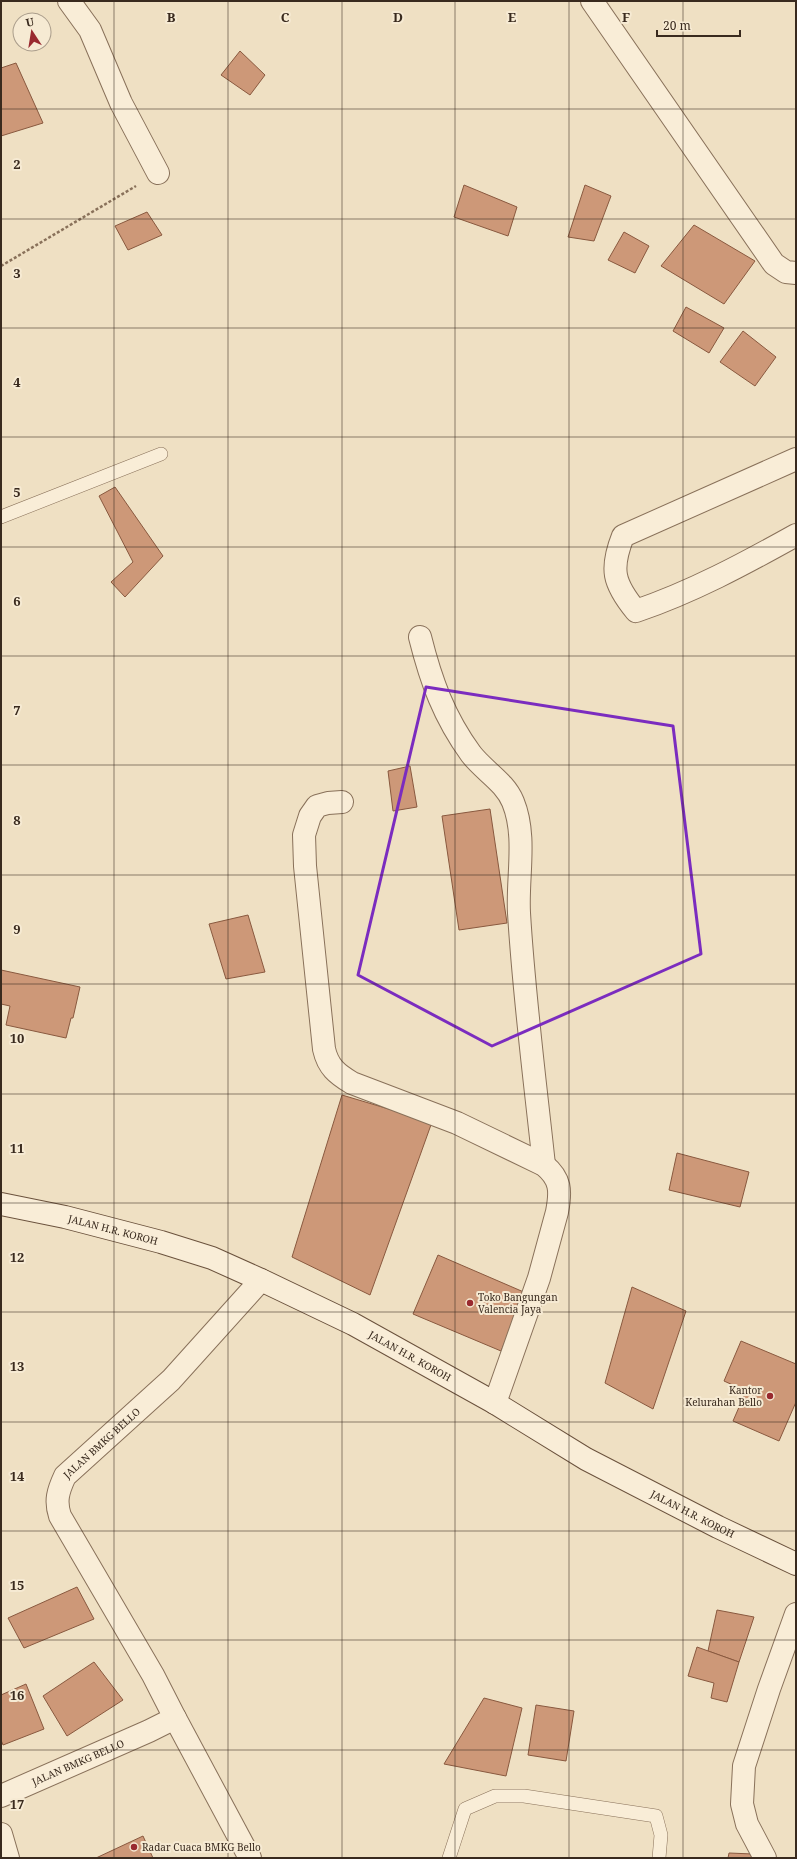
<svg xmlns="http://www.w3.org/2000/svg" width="797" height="1859" font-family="'Noto Serif',serif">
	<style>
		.building { fill: #cd9878; stroke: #89593f }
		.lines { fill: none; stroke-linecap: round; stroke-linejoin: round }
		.lane-casing { stroke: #89715a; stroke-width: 14 }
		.street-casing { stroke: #89715a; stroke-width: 24 }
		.secondary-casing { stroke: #6b523d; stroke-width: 24 }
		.path { stroke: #89715a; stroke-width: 2.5; stroke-dasharray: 3 2; stroke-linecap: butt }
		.lane { stroke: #f9edd7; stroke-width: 13 }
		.street { stroke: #f9edd7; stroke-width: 22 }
		.secondary { stroke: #f9edd7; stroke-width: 22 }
		.marked { fill: none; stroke: #7b2cbf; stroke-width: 3; stroke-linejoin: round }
		.grid { fill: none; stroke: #392a1e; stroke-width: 1; stroke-opacity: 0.55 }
		.poi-dot { fill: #99292f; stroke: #f6ead3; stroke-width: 1.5 }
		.labels { text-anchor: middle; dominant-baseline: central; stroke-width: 4; stroke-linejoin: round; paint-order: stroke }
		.street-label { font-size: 10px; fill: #392a1e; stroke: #f6ead3 }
		.poi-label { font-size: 10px; fill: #392a1e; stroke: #f6ead3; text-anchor: start }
		.grid-label { font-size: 13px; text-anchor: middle; font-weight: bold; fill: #392a1e; stroke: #f6ead3; stroke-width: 4; stroke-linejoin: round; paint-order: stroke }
	</style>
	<rect width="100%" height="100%" fill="#efe0c3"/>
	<g class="building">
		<path d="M240 51 265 75 250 95 221 75Z"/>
		<path d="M16 63 43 123 1 136V68Z"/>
		<path d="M464 185 517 207 508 236 454 217Z"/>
		<path d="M585 185 611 196 594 241 568 237Z"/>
		<path d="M147 212 162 235 128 250 115 226Z"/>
		<path d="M694 225 755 261 724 304 661 266Z"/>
		<path d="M624 232 649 246 635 273 608 260Z"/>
		<path d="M686 307 724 328 709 353 673 331Z"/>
		<path d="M743 331 776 357 755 386 720 362Z"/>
		<path d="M115 487 163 556 125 597 111 582 133 562 99 496Z"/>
		<path d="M410 766 417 807 393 811 388 771Z"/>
		<path d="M490 809 507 923 459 930 442 816Z"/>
		<path d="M248 915 265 972 226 979 209 924Z"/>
		<path d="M1 970 80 987 73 1018H71L66 1038 6 1025 10 1006 1 1004Z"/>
		<path d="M342 1095 432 1122 370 1295 292 1257Z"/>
		<path d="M677 1153 749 1172 740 1207 669 1190Z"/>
		<path d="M438 1255 526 1293 501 1351 413 1314Z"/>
		<path d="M632 1287 686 1311 653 1409 605 1383Z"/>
		<path d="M741 1341 796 1364V1402L779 1441 733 1421 746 1391 724 1381Z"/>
		<path d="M77 1587 94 1619 24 1648 8 1618Z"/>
		<path d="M717 1610 754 1617 739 1662 708 1651Z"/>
		<path d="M697 1647 739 1662 727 1702 711 1698 714 1683 688 1676Z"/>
		<path d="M94 1662 123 1700 67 1736 43 1696Z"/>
		<path d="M26 1684 44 1729 3 1745 1 1740V1695Z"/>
		<path d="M484 1698 522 1708 506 1776 444 1764Z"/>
		<path d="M536 1705 574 1711 566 1761 528 1755Z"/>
		<path d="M143 1836 153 1858H96Z"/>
		<path d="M729 1853 753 1854V1858H728Z"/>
	</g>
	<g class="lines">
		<defs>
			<g id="lane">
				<path d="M1 517 161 454"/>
				<path d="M449 1858 465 1809 495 1796H524L656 1816 661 1835 659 1858"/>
			</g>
			<g id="street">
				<path d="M69 1 90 30 121 103 158 173"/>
				<path d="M592 1 774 264 786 272 796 273"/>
				<path d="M796 459 623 536C610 569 613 583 636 611 692 592 744 564 796 535"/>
				<path d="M420 637C431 681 444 717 471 754 484 771 505 782 513 802 527 836 517 877 519 913 524 997 535 1081 544 1165"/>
				<path d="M342 802 328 803 317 806 310 816 304 835 305 866 324 1049C328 1067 337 1074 352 1083L457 1123 544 1165C561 1179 561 1191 557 1212L539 1278 495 1403"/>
				<path d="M175 1718 250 1858"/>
				<path id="s1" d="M1 1796 149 1731 175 1718 153 1675 60 1516C55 1501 58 1491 65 1476L171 1380 261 1280"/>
				<path d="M1 1834 8 1858"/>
				<path d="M765 1858 747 1824 742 1804 744 1766 769 1689 796 1614"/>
			</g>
			<g id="secondary">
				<path id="s2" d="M1 1204 65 1217 161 1242 212 1258 261 1280 353 1324 495 1403 586 1459 718 1527 796 1564"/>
			</g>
		</defs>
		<use href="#lane" class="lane-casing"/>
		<use href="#street" class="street-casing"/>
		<use href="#secondary" class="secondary-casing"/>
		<path class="path" d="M1 266 136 186"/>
		<use href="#lane" class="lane"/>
		<use href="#street" class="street"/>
		<use href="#secondary" class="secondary"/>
	</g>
	<path class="marked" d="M426 687 673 726 701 954 492 1046 358 975Z"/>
	<path class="grid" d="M114 1V1858M228 1V1858M342 1V1858M455 1V1858M569 1V1858M683 1V1858M1 109H796M1 219H796M1 328H796M1 437H796M1 547H796M1 656H796M1 765H796M1 875H796M1 984H796M1 1094H796M1 1203H796M1 1312H796M1 1422H796M1 1531H796M1 1640H796M1 1750H796"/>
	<g class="poi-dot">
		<circle cx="470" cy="1303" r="4"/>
		<circle cx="770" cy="1396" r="4"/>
		<circle cx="134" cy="1847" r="4"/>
	</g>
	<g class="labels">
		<g class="street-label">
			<text stroke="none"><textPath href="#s2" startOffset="115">JALAN H.R. KOROH</textPath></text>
			<text stroke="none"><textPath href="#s2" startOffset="439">JALAN H.R. KOROH</textPath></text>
			<text stroke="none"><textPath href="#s1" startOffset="514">JALAN BMKG BELLO</textPath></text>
			<text stroke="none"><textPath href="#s2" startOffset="763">JALAN H.R. KOROH</textPath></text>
			<text stroke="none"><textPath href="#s1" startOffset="84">JALAN BMKG BELLO</textPath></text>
		</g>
		<g class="poi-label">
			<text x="478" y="1297">Toko Bangungan<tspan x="478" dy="12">Valencia Jaya</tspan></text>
			<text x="762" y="1390" text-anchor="end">Kantor<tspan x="762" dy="12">Kelurahan Bello</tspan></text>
			<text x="142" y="1847">Radar Cuaca BMKG Bello</text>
		</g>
	</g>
	<g class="grid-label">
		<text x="171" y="22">B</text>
		<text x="285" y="22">C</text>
		<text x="398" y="22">D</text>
		<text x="512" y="22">E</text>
		<text x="626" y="22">F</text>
		<text x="17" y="169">2</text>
		<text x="17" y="278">3</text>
		<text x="17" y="387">4</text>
		<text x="17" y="497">5</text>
		<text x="17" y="606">6</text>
		<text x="17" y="715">7</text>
		<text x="17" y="825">8</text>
		<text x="17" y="934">9</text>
		<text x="17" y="1043">10</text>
		<text x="17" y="1153">11</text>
		<text x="17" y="1262">12</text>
		<text x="17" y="1371">13</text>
		<text x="17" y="1481">14</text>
		<text x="17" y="1590">15</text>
		<text x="17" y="1700">16</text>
		<text x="17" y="1809">17</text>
	</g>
	<rect width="797" height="1859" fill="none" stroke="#392a1e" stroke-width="4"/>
	<g transform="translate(32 32) rotate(348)"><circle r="19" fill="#f6ead3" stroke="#aa9d8b"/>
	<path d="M0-3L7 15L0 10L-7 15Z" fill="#99292f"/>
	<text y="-6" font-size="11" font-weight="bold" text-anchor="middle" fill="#392a1e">U</text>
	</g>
	<path d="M657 30v6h83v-6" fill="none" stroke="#392a1e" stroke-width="2"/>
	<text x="663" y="30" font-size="12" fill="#392a1e" stroke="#f6ead3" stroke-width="3" paint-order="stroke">20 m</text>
</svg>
